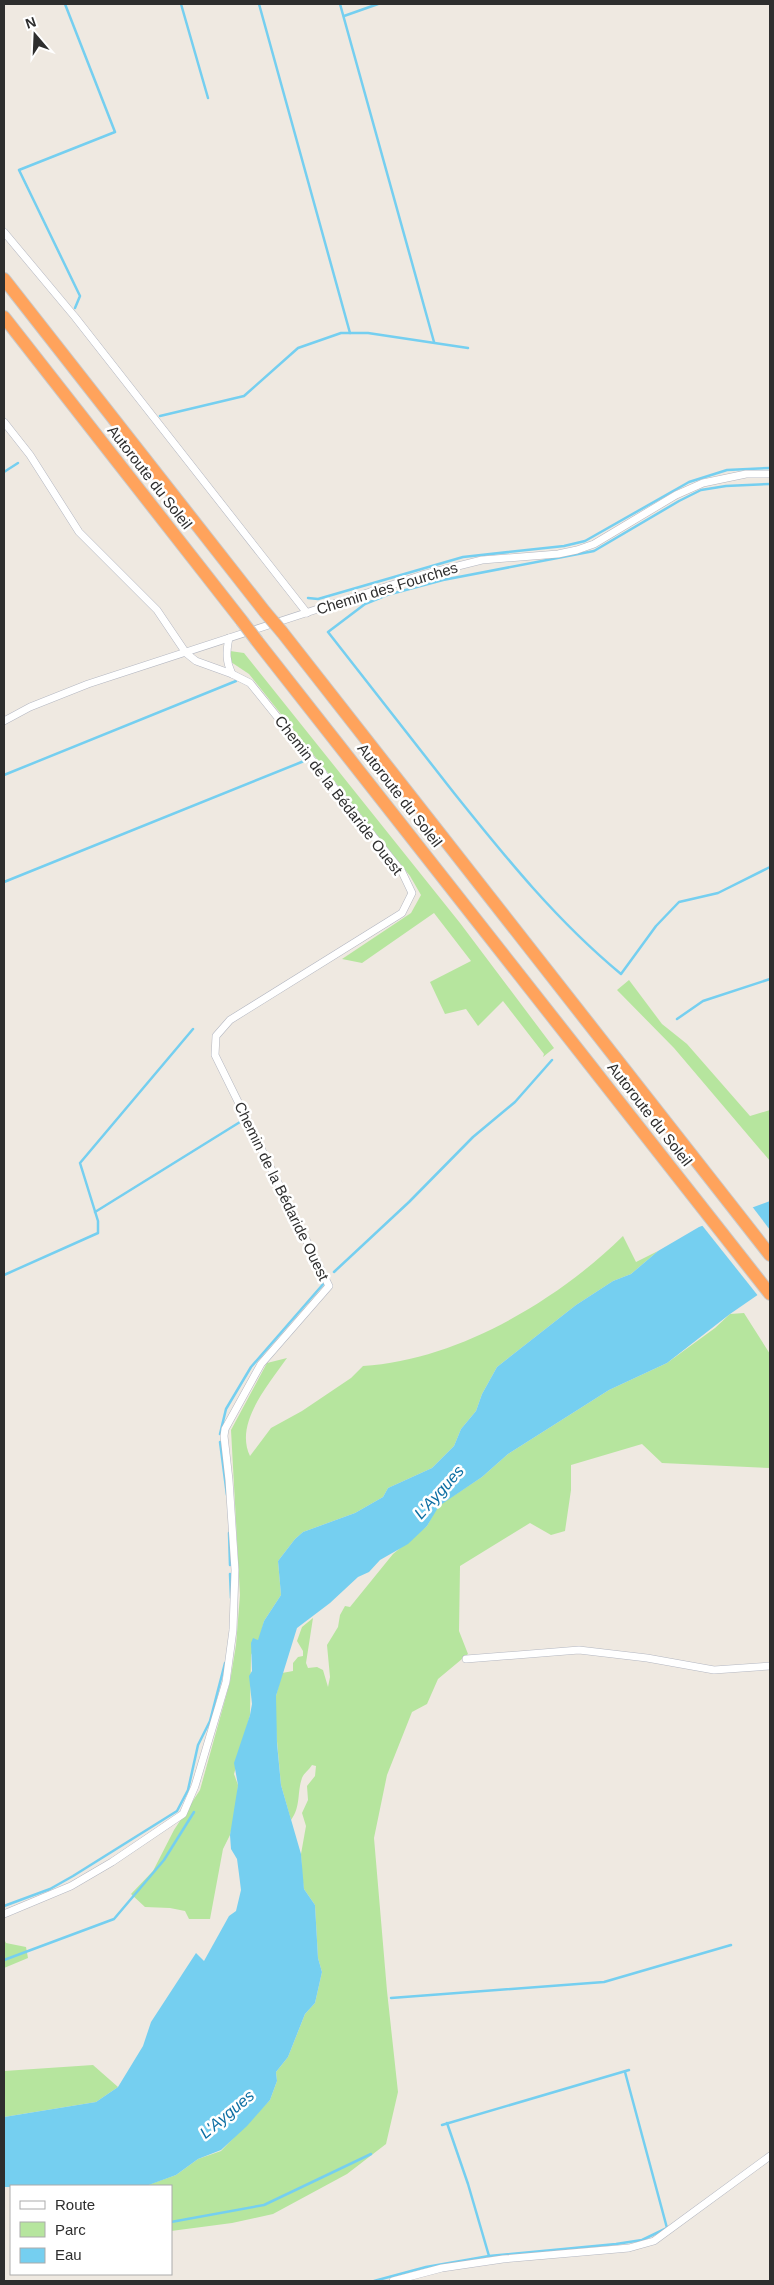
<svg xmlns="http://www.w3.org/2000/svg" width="774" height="2285" font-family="Helvetica,sans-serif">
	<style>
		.green { fill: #b6e59e }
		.water { fill: #75cff0 }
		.pier { fill: #efe9e1 }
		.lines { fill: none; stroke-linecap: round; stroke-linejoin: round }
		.stream { stroke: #75cff0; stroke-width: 2.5 }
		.minor-casing { stroke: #b4b7c1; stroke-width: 8 }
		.motorway-casing { stroke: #c9c9c9; stroke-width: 14 }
		.minor { stroke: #fff; stroke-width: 7 }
		.motorway { stroke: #ffa35c; stroke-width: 12 }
		.motorway-bridge-casing { stroke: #c9c9c9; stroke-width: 14; stroke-linecap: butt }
		.motorway-bridge { stroke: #ffa35c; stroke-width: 12 }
		.labels { text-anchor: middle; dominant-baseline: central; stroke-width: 5; stroke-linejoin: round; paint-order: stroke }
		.street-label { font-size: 15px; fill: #2e2e2e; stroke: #fff }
		.water-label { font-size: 16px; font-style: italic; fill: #0d6fa3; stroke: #fff }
	</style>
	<rect width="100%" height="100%" fill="#efe9e1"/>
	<g class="green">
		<path d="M230 651 244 653 460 923 554 1048 543 1057 544 1054 503 1001 478 1026 466 1009 445 1014 430 982 471 961 434 913 362 963 342 959 411 913 421 895 410 876 249 674 231 662Z"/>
		<path d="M629 980 662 1024 687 1044 750 1116 770 1110V1161L674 1048 617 990Z"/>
		<path d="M623 1236 636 1262 658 1251 631 1274 613 1281 576 1305 497 1367 482 1394 476 1411 461 1429 454 1446 432 1468 388 1488 383 1497 355 1513 303 1532 295 1539 278 1561 281 1595 264 1621 260 1637 251 1655 250 1715 234 1774 238 1785 236 1811 230 1835 223 1849 210 1919H189L185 1911 170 1908 145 1907 131 1894 153 1871 174 1830 200 1790 230 1682 236 1645 240 1595 231 1430 267 1363 287 1358C269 1384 234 1423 250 1456L271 1428 302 1411 351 1378 363 1366C457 1360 557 1301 623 1236Z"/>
		<path d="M744 1313 770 1354V1468L662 1463 642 1444 571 1465V1490L565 1531 551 1535 530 1523 460 1566 459 1631 468 1654 438 1679 427 1704 412 1712 387 1775 374 1838 387 1991 398 2092 386 2144 347 2174 273 2214 232 2223 171 2231V2186H145L176 2175 198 2159 221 2151 270 2100 277 2081 276 2072 288 2057 305 2014 315 2003 322 1972 318 1958 315 1905 304 1889 302 1876 301 1854 306 1826 302 1813 308 1800 307 1786 315 1776 316 1766 312 1765C309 1770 304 1773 302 1778 297 1792 301 1807 291 1820L281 1785 276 1730V1696L282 1673 293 1671V1663L298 1657 303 1656V1651L297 1641 302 1627 313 1618 306 1663 308 1668 317 1667 323 1670 328 1687 330 1677 327 1645 338 1627 340 1615 345 1606 350 1607 393 1554 427 1526 438 1506 482 1477 508 1454 609 1390 667 1363 715 1328 730 1314Z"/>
		<path d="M4 1939 6 1943 26 1947 28 1958 4 1968Z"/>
		<path d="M93 2065 118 2087 96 2102 4 2117V2071Z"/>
	</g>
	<path class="water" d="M770 1201V1289L759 1294 730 1314 667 1363 609 1390 508 1454 482 1477 439 1506 427 1526 408 1544 380 1560 369 1572 358 1577 330 1603 297 1628 276 1696 277 1743 281 1785 301 1854 304 1889 315 1905 318 1958 322 1972 315 2003 305 2014 288 2057 276 2072 277 2081 270 2100 247 2126 221 2150 198 2159 176 2175 146 2186 4 2187V2117L96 2102 118 2087 143 2046 151 2022 196 1953 204 1961 229 1916 236 1911 241 1890 239 1874 237 1859 231 1849 230 1835 238 1785 234 1763 250 1715 252 1704 249 1676 252 1671 251 1643 253 1638 258 1640 264 1621 281 1595 278 1561 295 1539 303 1532 355 1513 383 1497 388 1488 432 1468 454 1446 461 1429 476 1411 482 1394 497 1367 576 1305 613 1281 631 1274 658 1251 699 1227Z"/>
	<path class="pier" d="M751 1205 770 1230V1292L759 1297 701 1224Z"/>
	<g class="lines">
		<g class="stream">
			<path d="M65 4 115 132 19 170 80 296 75 308"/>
			<path d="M181 4 208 98"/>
			<path d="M259 4 350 333"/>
			<path d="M340 4 434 342"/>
			<path d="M344 16 378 4"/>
			<path d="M160 416 244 396 298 348 341 333H368L468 348"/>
			<path d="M4 472 18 463"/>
			<path d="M770 484 726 486 701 490 679 501 594 551 443 580 387 595 365 604 328 632C370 686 412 740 454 793 506 858 557 921 621 974L656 926 679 902 718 893 770 867"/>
			<path d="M308 598 318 599 463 557 564 546 585 541 689 482 727 470 770 468"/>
			<path d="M4 775 236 681"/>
			<path d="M4 882 304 761"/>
			<path d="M677 1019 703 1001 770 979"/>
			<path d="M95 1212 240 1122"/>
			<path d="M334 1272 409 1202 473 1137 515 1102 552 1060"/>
			<path d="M4 1275 98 1233V1221L80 1163 193 1029"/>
			<path d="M220 1434 226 1409 251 1367 325 1282"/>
			<path d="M220 1442 227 1495"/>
			<path d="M229 1533 230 1565"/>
			<path d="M230 1574 231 1598"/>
			<path d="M4 1906 50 1889 73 1876 177 1811 188 1790 198 1745 210 1721 225 1663"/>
			<path d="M4 1960 114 1919 164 1860 194 1812"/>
			<path d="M391 1998 604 1982 731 1945"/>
			<path d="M447 2123 468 2184 489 2256 616 2244 642 2240 667 2228 625 2072"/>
			<path d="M442 2125 629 2070"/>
			<path d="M171 2222 264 2205 371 2154"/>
			<path d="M374 2281 426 2267 489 2256"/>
		</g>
		<defs>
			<g id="minor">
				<path d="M4 232 75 317 307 613"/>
				<path d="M4 422 30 455 79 532 157 610 186 653 196 661 232 674 250 683 402 872 412 893 402 913 230 1020 216 1036 215 1055 329 1286 261 1364 225 1429 224 1436 229 1480 235 1570 233 1630 226 1682 195 1786 183 1814 112 1862 71 1886 4 1914"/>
				<path d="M229 638C226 652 226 662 232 674"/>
				<path d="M4 721 30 707 88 684 422 575 482 560 558 554 577 550 594 544 676 495 703 483 746 474H770"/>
				<path d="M466 1659 579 1650 647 1658 714 1670 770 1666"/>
				<path d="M393 2281 442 2268 503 2259 629 2248 654 2241 770 2156"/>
			</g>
			<g id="motorway">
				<path d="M4 279 265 612"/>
				<path d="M4 317 242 621"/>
				<path d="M282 632 770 1255"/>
				<path d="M257 641 770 1294"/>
			</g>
		</defs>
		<use href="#minor" class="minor-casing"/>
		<use href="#motorway" class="motorway-casing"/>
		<use href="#minor" class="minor"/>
		<use href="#motorway" class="motorway"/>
		<defs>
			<g id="motorway-bridge">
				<path d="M265 612 282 632"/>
				<path d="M242 621 257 641"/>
			</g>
		</defs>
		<use href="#motorway-bridge" class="motorway-bridge-casing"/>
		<use href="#motorway-bridge" class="motorway-bridge"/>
	</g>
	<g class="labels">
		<g class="street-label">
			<text transform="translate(150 477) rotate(52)">Autoroute du Soleil</text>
			<text transform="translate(387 588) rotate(-17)">Chemin des Fourches</text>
			<text transform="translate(339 795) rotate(52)">Chemin de la Bédaride Ouest</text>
			<text transform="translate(400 795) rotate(52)">Autoroute du Soleil</text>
			<text transform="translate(650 1114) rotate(52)">Autoroute du Soleil</text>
			<text transform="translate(282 1191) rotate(64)">Chemin de la Bédaride Ouest</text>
		</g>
		<g class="water-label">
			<text transform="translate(439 1492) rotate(-48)">L'Aygues</text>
			<text transform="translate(227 2114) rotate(-40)">L'Aygues</text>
		</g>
	</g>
	<rect width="774" height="2285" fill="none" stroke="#2e2e2e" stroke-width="10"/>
	<rect x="10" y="2185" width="162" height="90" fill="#ffffff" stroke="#ababab"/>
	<rect x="20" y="2201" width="25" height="8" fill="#ffffff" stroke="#ababab"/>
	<text x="55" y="2210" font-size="15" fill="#2e2e2e">Route</text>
	<rect x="20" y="2222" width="25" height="15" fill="#b6e59e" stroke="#ababab"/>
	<text x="55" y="2235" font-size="15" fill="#2e2e2e">Parc</text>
	<rect x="20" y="2248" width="25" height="15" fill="#75cff0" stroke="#ababab"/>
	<text x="55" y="2260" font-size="15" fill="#2e2e2e">Eau</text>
	<g transform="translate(35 35) rotate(341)" stroke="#ffffff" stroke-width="4" paint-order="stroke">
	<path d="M0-4L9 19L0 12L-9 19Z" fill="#2e2e2e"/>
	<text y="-8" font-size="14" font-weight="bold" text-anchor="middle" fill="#2e2e2e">N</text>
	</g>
</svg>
